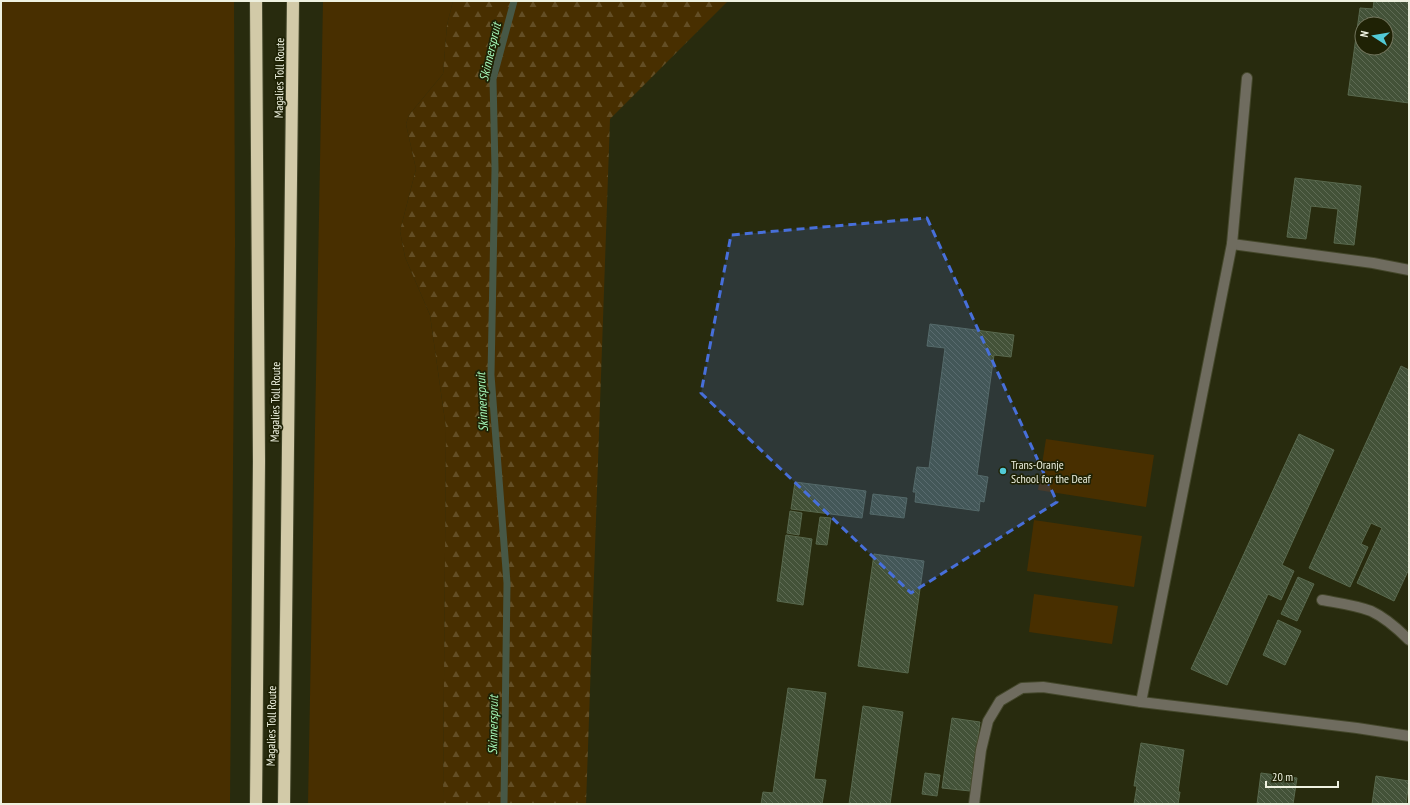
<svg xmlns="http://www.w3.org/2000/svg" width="1410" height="805" font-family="'PT Sans Narrow',sans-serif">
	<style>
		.grass { fill: #482f00 }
		.forest { fill: url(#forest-firs) }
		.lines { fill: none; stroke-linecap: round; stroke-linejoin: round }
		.stream { stroke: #475846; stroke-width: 7 }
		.building { fill: url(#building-back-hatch); stroke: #58684d; fill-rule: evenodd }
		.lane-casing { stroke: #44472b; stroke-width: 12 }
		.highway-casing { stroke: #44472b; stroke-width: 14 }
		.lane { stroke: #6f6c5f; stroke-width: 10 }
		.highway { stroke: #d2caa8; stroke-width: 12 }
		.marked { fill: #476fda; fill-opacity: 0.2; stroke: #476fda; stroke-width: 3; stroke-dasharray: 8 5; stroke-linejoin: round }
		.poi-dot { fill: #52cbd8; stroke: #1f2205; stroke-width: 1.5 }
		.labels { text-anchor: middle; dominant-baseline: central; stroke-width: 3.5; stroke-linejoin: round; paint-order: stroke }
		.street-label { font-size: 12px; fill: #eef1e0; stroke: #1f2205 }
		.poi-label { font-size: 12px; fill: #eef1e0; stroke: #1f2205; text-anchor: start }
		.water-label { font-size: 13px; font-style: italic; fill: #a3f5b6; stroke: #1f2205 }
	</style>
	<defs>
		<pattern id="forest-firs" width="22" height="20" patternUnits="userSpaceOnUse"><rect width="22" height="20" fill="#482f00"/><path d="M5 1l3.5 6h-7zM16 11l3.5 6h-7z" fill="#634e25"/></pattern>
		<pattern id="building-back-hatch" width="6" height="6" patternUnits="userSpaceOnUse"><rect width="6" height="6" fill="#435238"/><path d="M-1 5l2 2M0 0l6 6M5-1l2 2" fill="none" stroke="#5e6b54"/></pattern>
	</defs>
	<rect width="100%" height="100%" fill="#282b0e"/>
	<g class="grass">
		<path d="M1 1H234L235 244 230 804H1Z"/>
		<path d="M323 1H453L447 25 443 74 409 115 406 124 416 169 400 231 405 257 430 315 446 428 443 804H308Z"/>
		<path d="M1046 439 1154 455 1146 507 1038 490Z"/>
		<path d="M1034 520 1142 536 1134 587 1027 571Z"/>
		<path d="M1034 594 1118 606 1112 644 1029 632Z"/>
	</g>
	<path class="forest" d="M453 1H728L610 119 586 804H443L446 428 430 315 405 257 400 231 416 169 406 124 409 115 443 74 447 25Z"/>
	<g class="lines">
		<path class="stream" d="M504 804 507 583 491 375 495 169 493 79 514 1"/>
	</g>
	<g class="building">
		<path d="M1374 1H1409V103L1348 95 1360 8 1373 9ZM1362 24H1386V48H1362Z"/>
		<path d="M1295 178 1361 186 1354 245 1334 243 1338 209 1311 206 1306 239 1287 237Z"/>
		<path d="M930 324 1014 335 1011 357 994 355 977 475 988 477 984 502 980 501 979 511 915 502 916 492H913L917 467 929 468 945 348 927 346Z"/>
		<path d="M1401 366 1409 370V569L1394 601 1357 583 1382 528 1371 523 1361 544 1368 547 1350 587 1309 568Z"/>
		<path d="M1299 434 1334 450 1282 565 1294 571 1281 600 1268 594 1227 685 1191 669Z"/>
		<path d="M795 482 866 491 862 518 791 509Z"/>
		<path d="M873 494 907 498 904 518 870 514Z"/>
		<path d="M790 511 802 513 799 535 787 533Z"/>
		<path d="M820 517 831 518 827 545 816 544Z"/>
		<path d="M786 535 812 539 803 605 777 601Z"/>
		<path d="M874 554 924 561 908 673 858 666Z"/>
		<path d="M1298 577 1314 584 1297 621 1281 614Z"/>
		<path d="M1278 620 1301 631 1285 665 1263 655Z"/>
		<path d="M788 688 826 693 814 779 826 780 822 804H761L763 792 773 793Z"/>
		<path d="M863 706 903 712 890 804H849Z"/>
		<path d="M952 718 980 722 970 791 942 788Z"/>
		<path d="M1141 743 1184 750 1178 792H1180L1178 804H1134L1137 786H1134Z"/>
		<path d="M925 773 940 775 937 796 922 794Z"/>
		<path d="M1261 773 1297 778 1293 804H1257Z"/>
		<path d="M1376 776 1409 781 1406 804H1372Z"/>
	</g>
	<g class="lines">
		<defs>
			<g id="lane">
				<path d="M1232 244 1373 263 1409 270"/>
				<path d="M1322 600C1338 603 1355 605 1371 611 1384 617 1399 630 1409 640"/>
				<path d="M1141 702 1232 244 1247 78"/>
				<path d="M974 804 981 750 988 721 1000 701 1022 688 1043 687 1141 702 1357 728 1409 736"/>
			</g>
			<g id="highway">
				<path d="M256 804 259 461 256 1"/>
				<path d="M284 804 293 1"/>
			</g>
		</defs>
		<use href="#lane" class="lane-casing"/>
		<use href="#highway" class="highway-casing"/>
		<use href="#lane" class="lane"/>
		<use href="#highway" class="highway"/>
	</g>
	<path class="marked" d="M927 218 1057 502 911 593 701 393 731 235Z"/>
	<circle class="poi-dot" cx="1003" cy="471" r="4"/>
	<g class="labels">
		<g class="street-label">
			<text transform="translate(279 78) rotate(-89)">Magalies Toll Route</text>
			<text transform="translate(275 402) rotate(-89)">Magalies Toll Route</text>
			<text transform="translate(271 726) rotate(-89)">Magalies Toll Route</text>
		</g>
		<g class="poi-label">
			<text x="1011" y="464">Trans-Oranje<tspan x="1011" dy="14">School for the Deaf</tspan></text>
		</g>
		<g class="water-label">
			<text transform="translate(490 52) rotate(-77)">Skinnerspruit</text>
			<text transform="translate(482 402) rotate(-93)">Skinnerspruit</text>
			<text transform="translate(493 725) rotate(-89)">Skinnerspruit</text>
		</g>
	</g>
	<rect width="1410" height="805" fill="none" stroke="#eef1e0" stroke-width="4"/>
	<g transform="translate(1374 36) rotate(282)"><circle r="19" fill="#1f2205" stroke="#72755d"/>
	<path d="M0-3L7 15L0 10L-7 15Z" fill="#52cbd8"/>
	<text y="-6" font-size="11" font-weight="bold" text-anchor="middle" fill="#eef1e0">N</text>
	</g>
	<path d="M1266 781v6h72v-6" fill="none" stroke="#eef1e0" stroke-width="2"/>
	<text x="1272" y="781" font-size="12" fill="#eef1e0" stroke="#1f2205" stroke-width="3" paint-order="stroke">20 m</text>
</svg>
